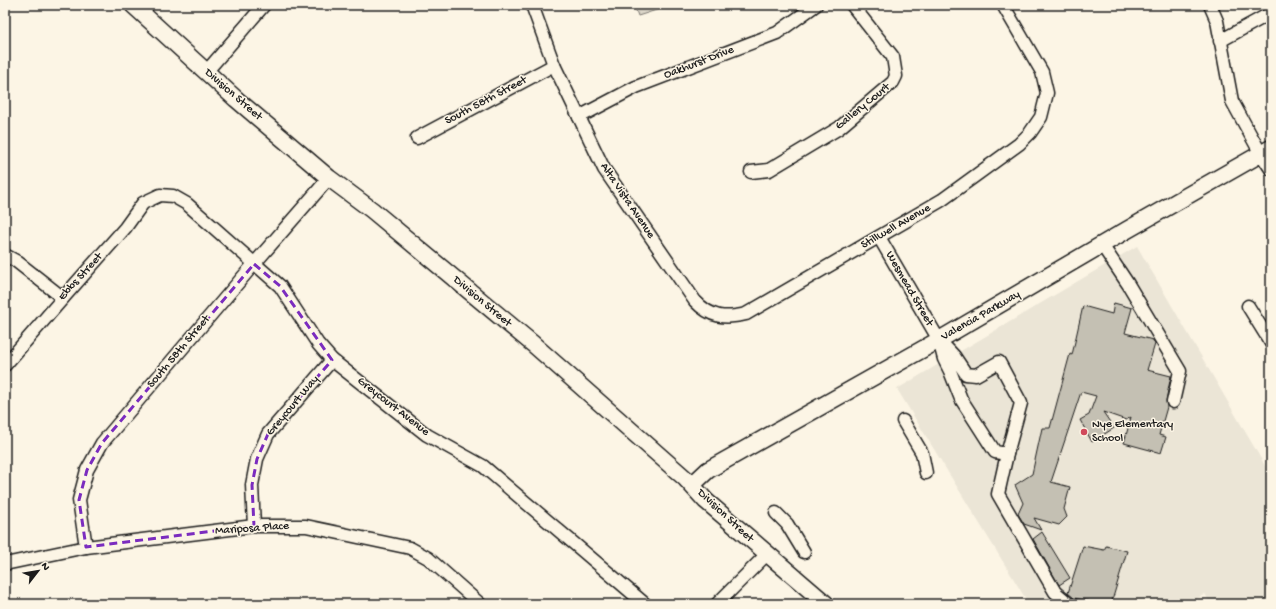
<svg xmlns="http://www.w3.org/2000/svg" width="1276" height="609" font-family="'Gochi Hand',sans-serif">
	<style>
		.built { fill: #ebe5d6 }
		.green { fill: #dbd5c8; stroke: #7c7872 }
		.building { fill: #c4c0b3; stroke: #1c1c1c }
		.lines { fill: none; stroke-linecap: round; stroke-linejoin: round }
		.minor-casing { stroke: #1c1c1c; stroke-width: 15 }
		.major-casing { stroke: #1c1c1c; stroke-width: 19 }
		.minor { stroke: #fcf5e5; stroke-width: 12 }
		.major { stroke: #fcf5e5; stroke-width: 16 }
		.marked { fill: none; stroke: #7b2cbf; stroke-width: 3; stroke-dasharray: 8 5; stroke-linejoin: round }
		.poi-dot { fill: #d1495b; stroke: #fcf5e5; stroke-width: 1.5 }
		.labels { text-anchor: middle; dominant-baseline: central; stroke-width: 3; stroke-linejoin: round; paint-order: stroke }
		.street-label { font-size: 12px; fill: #1c1c1c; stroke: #fcf5e5 }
		.poi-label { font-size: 12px; fill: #1c1c1c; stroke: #fcf5e5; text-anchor: start }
	</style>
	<rect width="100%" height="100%" fill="#fcf5e5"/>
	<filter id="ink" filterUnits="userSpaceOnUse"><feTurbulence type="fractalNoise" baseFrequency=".025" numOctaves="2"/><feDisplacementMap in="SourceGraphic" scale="8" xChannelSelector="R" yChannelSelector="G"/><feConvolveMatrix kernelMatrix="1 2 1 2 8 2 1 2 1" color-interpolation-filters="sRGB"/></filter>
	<g filter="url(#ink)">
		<path class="built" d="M1137 246 1271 476V604H1211L1205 594 1188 604H1029L897 389Z"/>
		<path class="green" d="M634 5H672L638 16Z"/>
		<g class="building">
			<path d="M1114 303 1132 308 1125 333 1153 340 1155 344 1147 370 1171 376 1166 400 1167 407 1159 435 1166 437 1161 453 1124 443 1131 417 1126 420 1103 412 1114 428 1092 442 1080 420 1089 415 1096 396 1081 392 1051 482 1070 487 1064 509 1067 517 1059 525 1034 518 1041 530 1024 524 1018 514 1023 503 1015 485 1032 474 1042 428H1050L1070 354 1072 355 1083 306 1112 314Z"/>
			<path d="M1042 532 1070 578 1059 585 1033 539Z"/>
			<path d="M1083 546 1104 550 1106 546 1127 551 1111 604H1088L1089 601 1074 598 1068 593Z"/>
		</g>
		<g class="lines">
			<defs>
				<g id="minor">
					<path d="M532 5 554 65 604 169 695 301C711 318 725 319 746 314L942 200 1019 144 1030 133 1041 117 1047 93 1042 72 1003 5"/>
					<path d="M1210 5 1217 21 1232 101 1261 154 1271 169"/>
					<path d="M1220 41 1271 13"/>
					<path d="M206 72 264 5"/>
					<path d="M579 117 636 87 777 33 816 5"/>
					<path d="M417 138 554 65"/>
					<path d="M751 172 769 170 839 128 893 82 896 76 893 57 852 5"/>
					<path d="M879 237 939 340 954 356 966 374 976 375 999 362 1021 403 1007 454 995 452 961 399 950 371 944 359 939 340"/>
					<path d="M1102 245 1128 284 1180 371 1173 402"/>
					<path d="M5 255 16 261 63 298"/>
					<path d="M1248 306 1271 343"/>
					<path d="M5 365 63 298 125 228 143 203 160 195 173 196 187 204 280 286 318 344 332 360 427 435 483 466 645 604"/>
					<path d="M903 421 922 453 926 473"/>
					<path d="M1007 454 998 494 1055 592 1069 604"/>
					<path d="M776 513 787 524 804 552"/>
					<path d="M254 526 252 485 257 459 268 434 332 360"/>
					<path d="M86 547 79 500 87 470 102 443 254 264 329 178"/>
					<path d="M5 564 86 547 254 526H306L410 548 428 558 480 604"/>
					<path d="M717 604 767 554"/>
				</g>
				<g id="major">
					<path d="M133 5 236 99 329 178 372 210 533 344 686 479 706 501 826 604"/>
					<path d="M692 485 708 470 939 340 1127 230 1271 148"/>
				</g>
			</defs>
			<use href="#minor" class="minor-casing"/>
			<use href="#major" class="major-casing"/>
			<use href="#minor" class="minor"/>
			<use href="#major" class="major"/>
		</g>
	</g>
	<path class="marked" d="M254 264 280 286 332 360 268 434 257 459 252 485 254 526 86 547 79 500 87 470 102 443Z"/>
	<circle class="poi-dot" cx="1084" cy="432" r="4"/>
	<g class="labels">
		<g class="street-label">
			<text transform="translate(699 63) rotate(-21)">Oakhurst Drive</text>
			<text transform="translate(233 95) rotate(41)">Division Street</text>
			<text transform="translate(486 101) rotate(-28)">South 58th Street</text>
			<text transform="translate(863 107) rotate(-39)">Gallery Court</text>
			<text transform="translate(627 201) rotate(56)">Alta Vista Avenue</text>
			<text transform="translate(896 227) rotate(-30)">Stillwell Avenue</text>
			<text transform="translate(81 277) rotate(-48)">Ebbs Street</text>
			<text transform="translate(909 289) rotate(60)">Wesmead Street</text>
			<text transform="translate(482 302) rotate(40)">Division Street</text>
			<text transform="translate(981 316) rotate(-30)">Valencia Parkway</text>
			<text transform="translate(179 352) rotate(-50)">South 58th Street</text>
			<text transform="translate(293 406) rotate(-50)">Greycourt Way</text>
			<text transform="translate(393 407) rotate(38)">Greycourt Avenue</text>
			<text transform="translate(725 516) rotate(43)">Division Street</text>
			<text transform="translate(252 529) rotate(-4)">Mariposa Place</text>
		</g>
		<g class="poi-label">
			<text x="1092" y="425">Nye Elementary<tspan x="1092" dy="14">School</tspan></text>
		</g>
	</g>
	<rect width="1276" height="609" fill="none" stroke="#fcf5e5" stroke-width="20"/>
	<rect x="10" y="10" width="1256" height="589" fill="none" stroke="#1c1c1c" stroke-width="1.5" filter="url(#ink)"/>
	<g transform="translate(38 571) rotate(59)" stroke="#fcf5e5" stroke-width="3" paint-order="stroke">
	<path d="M0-3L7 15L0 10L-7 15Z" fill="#1c1c1c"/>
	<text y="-6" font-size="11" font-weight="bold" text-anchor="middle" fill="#1c1c1c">N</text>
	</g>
</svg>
